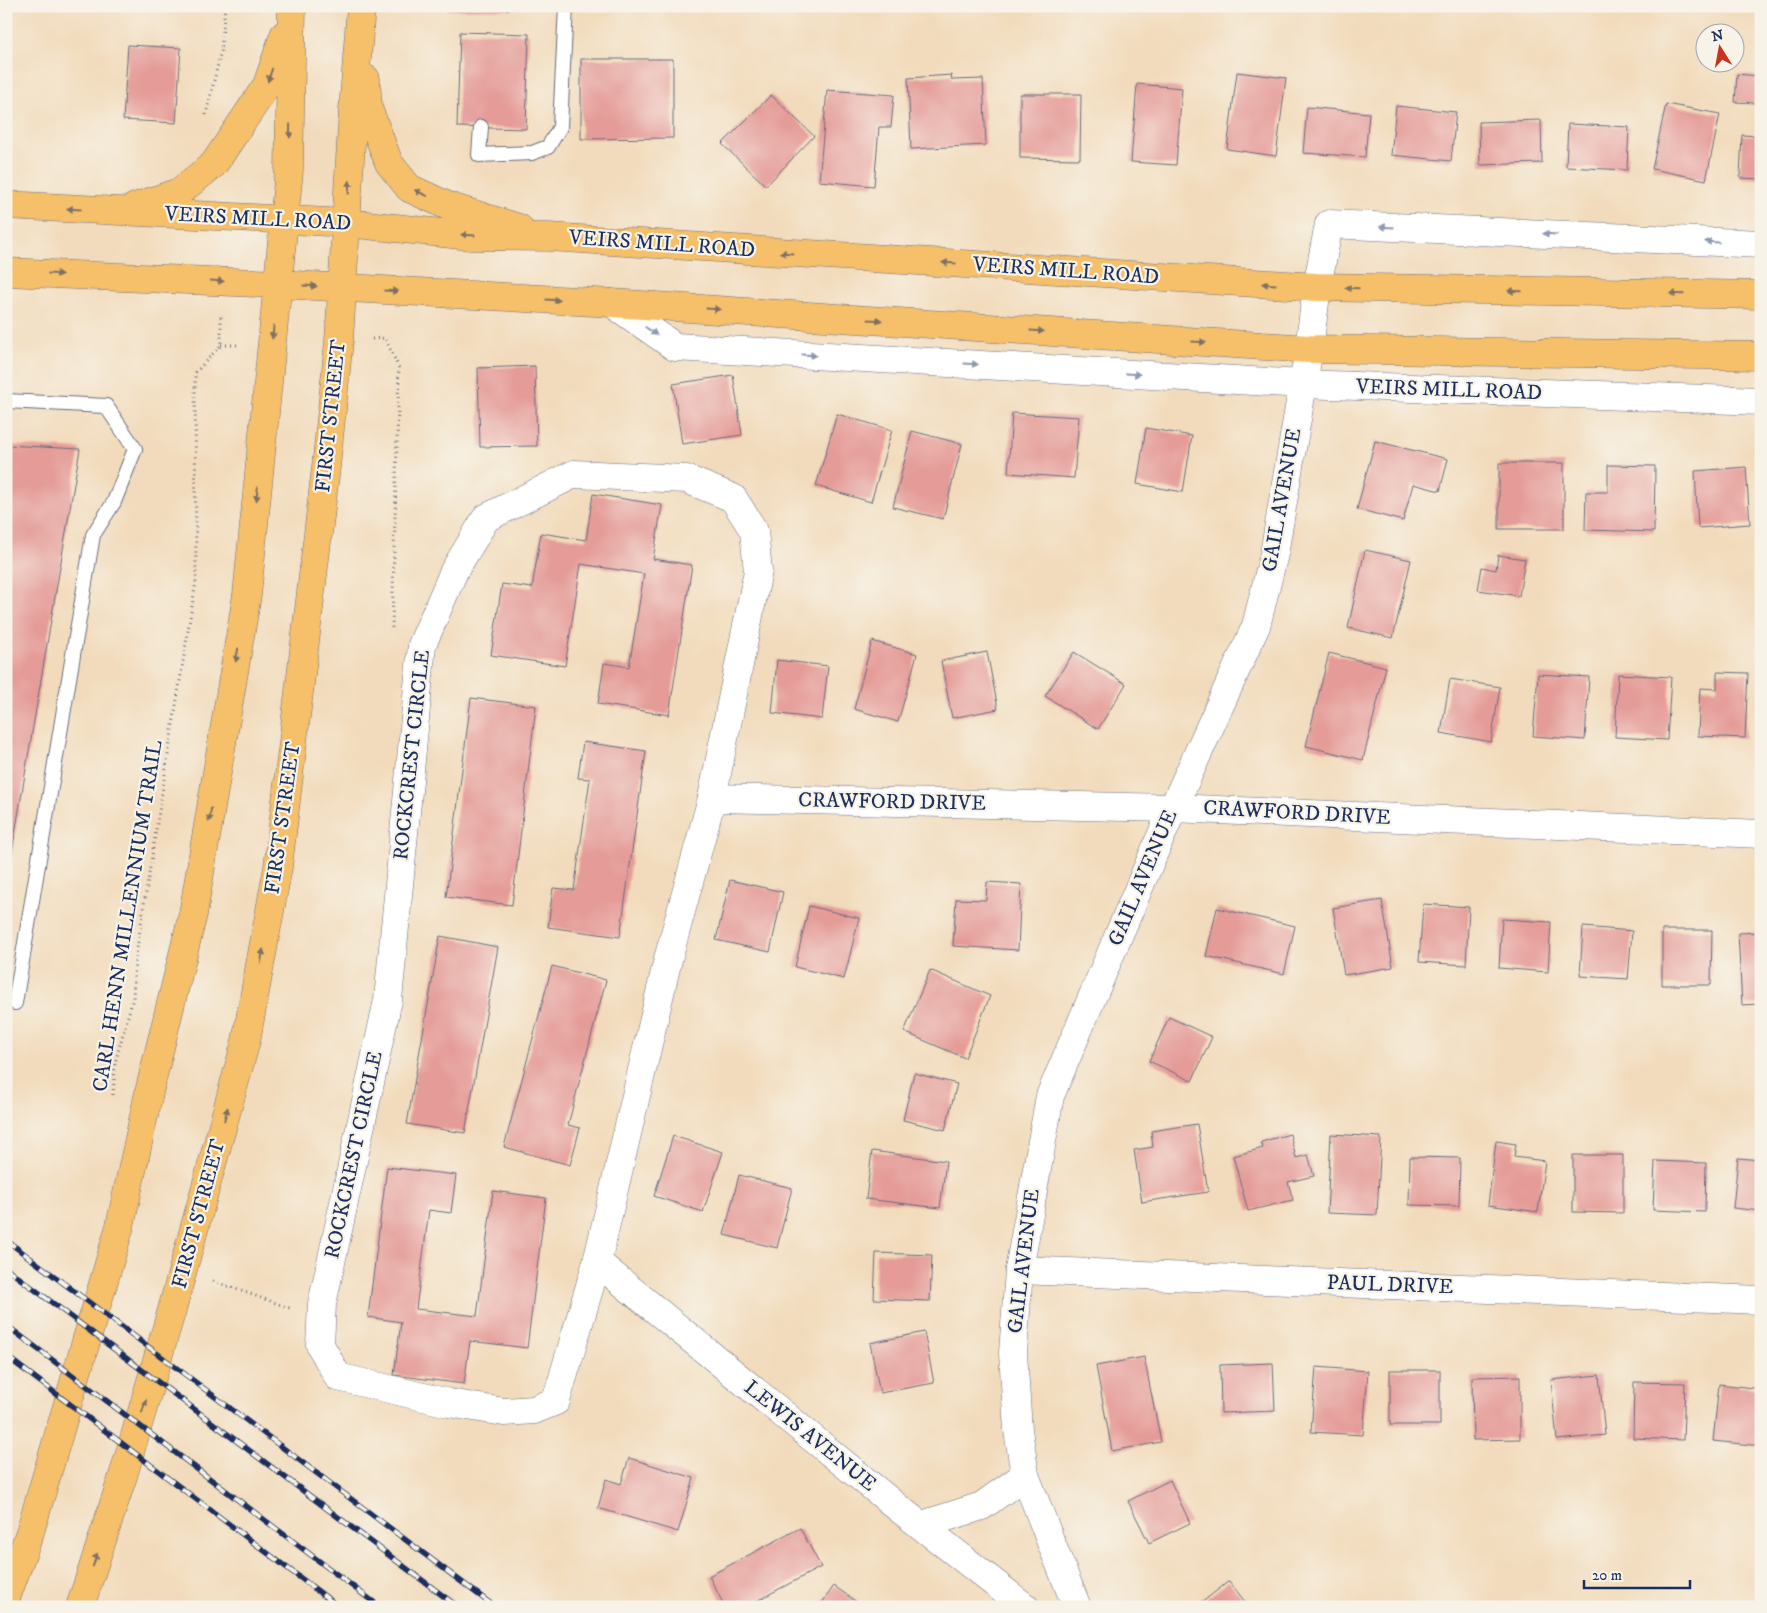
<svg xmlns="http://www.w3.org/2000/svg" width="1767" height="1613" font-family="'IM FELL DW Pica',serif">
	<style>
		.building { fill: #e59c99 }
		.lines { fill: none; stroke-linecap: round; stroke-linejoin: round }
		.lane-casing { stroke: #666b7f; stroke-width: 16 }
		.street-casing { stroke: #666b7f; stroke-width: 29 }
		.primary-casing { stroke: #666b7f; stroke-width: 29 }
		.path { stroke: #666b7f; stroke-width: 3; stroke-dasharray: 1 4; stroke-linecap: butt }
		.lane { stroke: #fff; stroke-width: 14 }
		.street { stroke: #fff; stroke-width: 28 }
		.primary { stroke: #f6c06b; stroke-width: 28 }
		.rail-casing { stroke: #1b2f5e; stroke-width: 5.5 }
		.rail { stroke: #f7f3e8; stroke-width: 4; stroke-dasharray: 11; stroke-linecap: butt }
		.oneway { fill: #7e7064 }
		.oneway2 { fill: #8d97ae }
		.labels { text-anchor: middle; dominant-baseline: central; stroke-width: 4.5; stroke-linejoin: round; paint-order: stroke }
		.street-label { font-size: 21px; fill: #1b2f5e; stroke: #f7f3e8 }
	</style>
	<rect width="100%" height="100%" fill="#f7f3e8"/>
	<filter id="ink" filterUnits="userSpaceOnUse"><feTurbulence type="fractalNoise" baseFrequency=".02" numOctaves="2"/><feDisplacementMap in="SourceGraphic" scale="10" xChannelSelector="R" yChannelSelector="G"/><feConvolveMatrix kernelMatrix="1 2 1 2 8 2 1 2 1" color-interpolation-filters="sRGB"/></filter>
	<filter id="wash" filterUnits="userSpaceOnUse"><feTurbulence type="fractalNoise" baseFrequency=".0096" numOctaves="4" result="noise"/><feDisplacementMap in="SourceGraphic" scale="20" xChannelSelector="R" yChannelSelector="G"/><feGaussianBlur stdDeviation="1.12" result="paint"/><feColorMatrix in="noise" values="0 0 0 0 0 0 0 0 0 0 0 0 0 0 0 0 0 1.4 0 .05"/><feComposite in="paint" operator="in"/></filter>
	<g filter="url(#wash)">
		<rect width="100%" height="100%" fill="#f2dbbc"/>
		<g id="blocks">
			<g class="building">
				<path d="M447 6H513V9L447 10Z"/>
				<path d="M6 32H9L11 112H6Z"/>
				<path d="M460 32 529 34 526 129 457 127Z"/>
				<path d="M128 45 181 48 176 123 123 120Z"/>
				<path d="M581 59H673V138L581 139Z"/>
				<path d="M1237 72 1286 78 1276 156 1227 149Z"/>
				<path d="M1737 74 1758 76 1756 103 1735 102Z"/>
				<path d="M951 75 952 80 983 79 986 145 911 149 908 78Z"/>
				<path d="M1137 84 1182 88 1176 165 1131 162Z"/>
				<path d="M827 90 894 95 891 127H879L874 186 819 181Z"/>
				<path d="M1020 94H1081L1080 159 1020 158Z"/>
				<path d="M771 95 814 136 766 186 722 144Z"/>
				<path d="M1666 104 1720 114 1706 180 1652 169Z"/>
				<path d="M1396 106 1456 112 1451 161 1391 155Z"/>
				<path d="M1307 107 1369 113 1365 157 1303 153Z"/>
				<path d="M1541 120 1542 163 1480 165 1479 122Z"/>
				<path d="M1568 124 1629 127 1627 170 1566 167Z"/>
				<path d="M1742 135 1761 136V179L1740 178Z"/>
				<path d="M535 366 537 446 480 447 478 368Z"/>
				<path d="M733 375 742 435 682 444 673 384Z"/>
				<path d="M1012 413 1079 417 1074 478 1008 473Z"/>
				<path d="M837 414 892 430 871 502 816 486Z"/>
				<path d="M1146 428 1192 436 1183 492 1137 484Z"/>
				<path d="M912 431 962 444 943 519 893 507Z"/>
				<path d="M1375 441 1448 459 1440 491 1413 484 1403 521 1357 509Z"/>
				<path d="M6 445 80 449 7 881H6Z"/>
				<rect x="1499" y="463" width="65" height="66"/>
				<path d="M1608 465 1655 466 1654 532 1585 530 1586 492H1608Z"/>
				<path d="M1746 467 1750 524 1698 528 1695 471Z"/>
				<path d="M593 494 662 505 653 559 692 565 669 715 598 704 604 663 629 667 644 574 581 564 565 666 491 655 502 584 532 588 541 533 586 540Z"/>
				<path d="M1365 550 1411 560 1393 638 1348 628Z"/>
				<path d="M1498 555 1525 559 1519 596 1478 590 1482 567 1496 570Z"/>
				<path d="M872 641 917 654 898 722 854 709Z"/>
				<path d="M987 652 998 709 952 718 941 661Z"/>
				<path d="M1074 652 1126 684 1098 729 1045 696Z"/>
				<path d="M1329 653 1386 667 1363 760 1306 746Z"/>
				<path d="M777 660 828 666 822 719 772 713Z"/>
				<path d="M1717 672 1748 673 1745 738 1698 736 1700 688 1717 689Z"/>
				<path d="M1538 674 1589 677 1585 740 1533 736Z"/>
				<path d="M1618 674 1671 677 1667 740 1615 737Z"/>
				<path d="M1450 679 1500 687 1491 742 1441 733Z"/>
				<path d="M471 698 536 706 512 905 446 897Z"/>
				<path d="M583 742 646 751 620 937 548 927 553 888 574 890 590 779 578 778Z"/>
				<path d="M730 880 783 892 770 952 716 940Z"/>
				<path d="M987 882 1021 884 1018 950 953 946 956 899 986 900Z"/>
				<path d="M1382 900 1393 967 1344 975 1333 908Z"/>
				<path d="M1423 904 1469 907 1466 965 1419 962Z"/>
				<path d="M809 906 859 918 844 979 795 967Z"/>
				<path d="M1217 908 1295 926 1284 974 1206 956Z"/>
				<path d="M1502 919 1551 922 1548 972 1499 968Z"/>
				<path d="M1583 927 1632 931 1628 979 1580 976Z"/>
				<path d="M1662 930H1712L1711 985H1662Z"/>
				<path d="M1761 932V1004L1742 1005 1738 933Z"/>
				<path d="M440 936 498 947 465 1133 407 1124Z"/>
				<path d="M552 966 606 980 568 1125 580 1128 570 1165 504 1147Z"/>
				<path d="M930 970 990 996 965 1058 904 1032Z"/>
				<path d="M1169 1017 1212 1037 1192 1081 1149 1061Z"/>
				<path d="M914 1073 957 1084 945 1130 903 1120Z"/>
				<path d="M1197 1124 1208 1192 1142 1202 1134 1150 1153 1147 1151 1131Z"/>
				<path d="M1290 1134 1296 1158 1308 1155 1314 1176 1288 1182 1293 1200 1248 1211 1233 1156 1263 1148 1261 1142Z"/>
				<path d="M1331 1134 1381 1137 1377 1215 1327 1213Z"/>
				<path d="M673 1136 723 1152 703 1212 654 1196Z"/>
				<path d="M1496 1141 1516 1144 1514 1157 1545 1161 1538 1212 1488 1205Z"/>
				<path d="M872 1151 946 1161 940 1208 866 1199Z"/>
				<path d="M1573 1155H1623V1213L1573 1212Z"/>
				<path d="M1410 1157 1460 1158 1459 1206 1409 1205Z"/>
				<path d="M1738 1158 1761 1160V1211L1733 1208Z"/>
				<path d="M1655 1161 1706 1163 1705 1212 1653 1210Z"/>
				<path d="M387 1167 456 1175 451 1213 429 1210 416 1309 477 1316 493 1191 546 1198 527 1348 470 1341 464 1384 394 1375 401 1322 368 1317Z"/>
				<path d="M739 1175 792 1188 777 1248 724 1235Z"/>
				<path d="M876 1253 932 1255 930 1301 874 1299Z"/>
				<path d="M924 1332 934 1383 880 1393 870 1343Z"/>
				<path d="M1144 1357 1161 1442 1112 1451 1096 1366Z"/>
				<path d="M1273 1363 1275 1411 1221 1413 1220 1365Z"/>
				<path d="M1316 1367 1368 1371 1363 1435 1311 1432Z"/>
				<rect x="1390" y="1370" width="50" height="55"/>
				<path d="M1599 1375 1605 1435 1557 1440 1551 1380Z"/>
				<path d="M1520 1376V1439L1473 1440 1472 1377Z"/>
				<path d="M1634 1382 1685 1383 1683 1440 1633 1438Z"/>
				<path d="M1719 1384 1761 1389V1446L1713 1441Z"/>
				<path d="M629 1458 694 1478 678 1532 598 1508 606 1479 621 1484Z"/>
				<path d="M1170 1480 1190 1523 1149 1543 1128 1501Z"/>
				<path d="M800 1528 821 1567 745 1607H725L709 1576Z"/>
				<path d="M1229 1581 1249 1607H1196Z"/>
				<path d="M834 1586 864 1607H819Z"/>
			</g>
		</g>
	</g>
	<g filter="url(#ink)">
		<use href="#blocks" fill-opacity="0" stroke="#666b7f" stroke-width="1"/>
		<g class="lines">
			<defs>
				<g id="lane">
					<path d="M481 127 479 155 532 153 548 147 560 127 566 6"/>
					<path d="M6 401 106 406 135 449 114 502 93 535 15 1003"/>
				</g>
				<g id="street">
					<path d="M612 303 675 347 1303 384 1761 401"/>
					<path d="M574 474 686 479 733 498 754 531 758 571 712 798 668 959 597 1262 556 1401 534 1410 504 1412 449 1403 338 1377 320 1345 322 1304 388 1000 422 645 454 571 486 518Z"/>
					<path d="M712 798 1173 808 1761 834"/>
					<path d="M597 1262 897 1507 1025 1607"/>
					<path d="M1019 1270 1761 1300"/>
					<path d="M922 1525 982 1506 1025 1475"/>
					<path d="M1077 1607 1052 1545 1025 1475 1018 1430 1013 1353 1019 1270 1050 1096 1173 808 1256 626 1274 554 1309 349 1317 287 1329 224 1761 244"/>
				</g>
				<g id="primary">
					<path d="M366 79 368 108 389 163 409 188 448 206 519 228"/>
					<path d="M6 205 347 223 471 236 549 237 1317 287 1761 295"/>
					<path d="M135 207 179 192 214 164 267 85 284 35"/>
					<path d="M6 272 278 284 612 303 1309 349 1761 356"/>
					<path d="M6 1598 30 1532 120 1226 150 1088 193 914 247 595 289 170 292 6"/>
					<path d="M80 1607 123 1476 171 1313 246 1041 278 867 326 467 339 341 353 110 361 6"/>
				</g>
			</defs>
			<use href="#lane" class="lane-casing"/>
			<use href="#street" class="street-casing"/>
			<use href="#primary" class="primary-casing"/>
			<g class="path">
				<path d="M206 115 221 51 225 6"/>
				<path d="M372 339 385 338 399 368 392 628"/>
				<path d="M221 345H241"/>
				<path d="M113 1095 115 1063 133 998 135 961 196 581 195 373 221 345V314"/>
				<path d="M213 1281 290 1308"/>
			</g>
			<use href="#lane" class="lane"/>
			<use href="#street" class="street"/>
			<use href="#primary" class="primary"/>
			<defs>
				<g id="rail">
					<path d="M6 1240 495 1607"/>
					<path d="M6 1268 458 1607"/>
					<path d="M6 1325 380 1607"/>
					<path d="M6 1356 339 1607"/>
				</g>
			</defs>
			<use href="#rail" class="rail-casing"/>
			<use href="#rail" class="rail"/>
		</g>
		<defs><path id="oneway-solid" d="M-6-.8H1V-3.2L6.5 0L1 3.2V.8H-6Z" transform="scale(1.25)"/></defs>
		<g class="oneway">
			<use href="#oneway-solid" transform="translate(270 75) rotate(109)"/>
			<use href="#oneway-solid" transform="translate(290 131) rotate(91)"/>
			<use href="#oneway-solid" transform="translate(349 187) rotate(-87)"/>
			<use href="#oneway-solid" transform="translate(421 193) rotate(-155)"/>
			<use href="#oneway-solid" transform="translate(74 209) rotate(-177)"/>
			<use href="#oneway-solid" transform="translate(468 235) rotate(-176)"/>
			<use href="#oneway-solid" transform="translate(787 253) rotate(-176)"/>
			<use href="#oneway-solid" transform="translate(949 263) rotate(-176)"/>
			<use href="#oneway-solid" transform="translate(55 274) rotate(3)"/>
			<use href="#oneway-solid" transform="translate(217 281) rotate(3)"/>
			<use href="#oneway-solid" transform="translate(1269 284) rotate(-176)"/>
			<use href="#oneway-solid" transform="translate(310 286) rotate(4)"/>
			<use href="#oneway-solid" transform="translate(1352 288) rotate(-179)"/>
			<use href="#oneway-solid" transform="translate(391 291) rotate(3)"/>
			<use href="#oneway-solid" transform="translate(1515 291) rotate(-179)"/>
			<use href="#oneway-solid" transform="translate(1677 294) rotate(-179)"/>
			<use href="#oneway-solid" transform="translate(553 300) rotate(3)"/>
			<use href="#oneway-solid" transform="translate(713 309) rotate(4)"/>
			<use href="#oneway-solid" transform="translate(875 320) rotate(4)"/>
			<use href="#oneway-solid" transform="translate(1037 331) rotate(4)"/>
			<use href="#oneway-solid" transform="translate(273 332) rotate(96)"/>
			<use href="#oneway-solid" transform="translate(1199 342) rotate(4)"/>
			<use href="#oneway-solid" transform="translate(257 494) rotate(96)"/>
			<use href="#oneway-solid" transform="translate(237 655) rotate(100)"/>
			<use href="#oneway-solid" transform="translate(210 815) rotate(100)"/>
			<use href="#oneway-solid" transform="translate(262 956) rotate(-80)"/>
			<use href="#oneway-solid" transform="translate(226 1114) rotate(-75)"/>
			<use href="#oneway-solid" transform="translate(144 1406) rotate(-73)"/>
			<use href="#oneway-solid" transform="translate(95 1560) rotate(-72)"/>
		</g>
		<g class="oneway2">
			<use href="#oneway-solid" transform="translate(1387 227) rotate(-177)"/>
			<use href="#oneway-solid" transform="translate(1550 234) rotate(-177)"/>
			<use href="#oneway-solid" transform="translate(1712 242) rotate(-177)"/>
			<use href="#oneway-solid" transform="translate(651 331) rotate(35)"/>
			<use href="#oneway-solid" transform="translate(809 355) rotate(3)"/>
			<use href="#oneway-solid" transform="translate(971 364) rotate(3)"/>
			<use href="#oneway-solid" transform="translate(1133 374) rotate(3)"/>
		</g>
	</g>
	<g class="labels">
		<g class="street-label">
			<text transform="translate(258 219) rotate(3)">VEIRS MILL ROAD</text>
			<text transform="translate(662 244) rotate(4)">VEIRS MILL ROAD</text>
			<text transform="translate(1066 271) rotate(4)">VEIRS MILL ROAD</text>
			<text transform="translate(1449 390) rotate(2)">VEIRS MILL ROAD</text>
			<text transform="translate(331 416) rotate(-84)">FIRST STREET</text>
			<text transform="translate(1282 500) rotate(-80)">GAIL AVENUE</text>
			<text transform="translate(412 755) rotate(-84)">ROCKCREST CIRCLE</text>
			<text transform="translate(892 802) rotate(1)">CRAWFORD DRIVE</text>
			<text transform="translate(1297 813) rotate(3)">CRAWFORD DRIVE</text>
			<text transform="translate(283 818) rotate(-82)">FIRST STREET</text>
			<text transform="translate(1143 878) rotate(-67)">GAIL AVENUE</text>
			<text transform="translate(128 916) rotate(-81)">CARL HENN MILLENNIUM TRAIL</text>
			<text transform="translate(354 1155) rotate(-78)">ROCKCREST CIRCLE</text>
			<text transform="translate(199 1214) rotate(-75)">FIRST STREET</text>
			<text transform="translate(1024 1261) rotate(-83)">GAIL AVENUE</text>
			<text transform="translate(1390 1285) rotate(2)">PAUL DRIVE</text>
			<text transform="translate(810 1436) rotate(39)">LEWIS AVENUE</text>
		</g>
	</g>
	<rect width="1767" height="1613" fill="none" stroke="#f7f3e8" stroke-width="25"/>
	<g transform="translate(1720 48) rotate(349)"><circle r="24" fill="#f7f3e8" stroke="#9fa5b1"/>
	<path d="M0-4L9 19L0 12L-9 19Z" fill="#c8321e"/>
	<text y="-8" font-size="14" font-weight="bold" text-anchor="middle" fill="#1b2f5e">N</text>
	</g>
	<path d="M1584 1580v8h106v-8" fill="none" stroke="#1b2f5e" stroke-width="2.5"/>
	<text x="1592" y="1580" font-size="15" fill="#1b2f5e" stroke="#f7f3e8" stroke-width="4" paint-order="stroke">20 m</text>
</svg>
